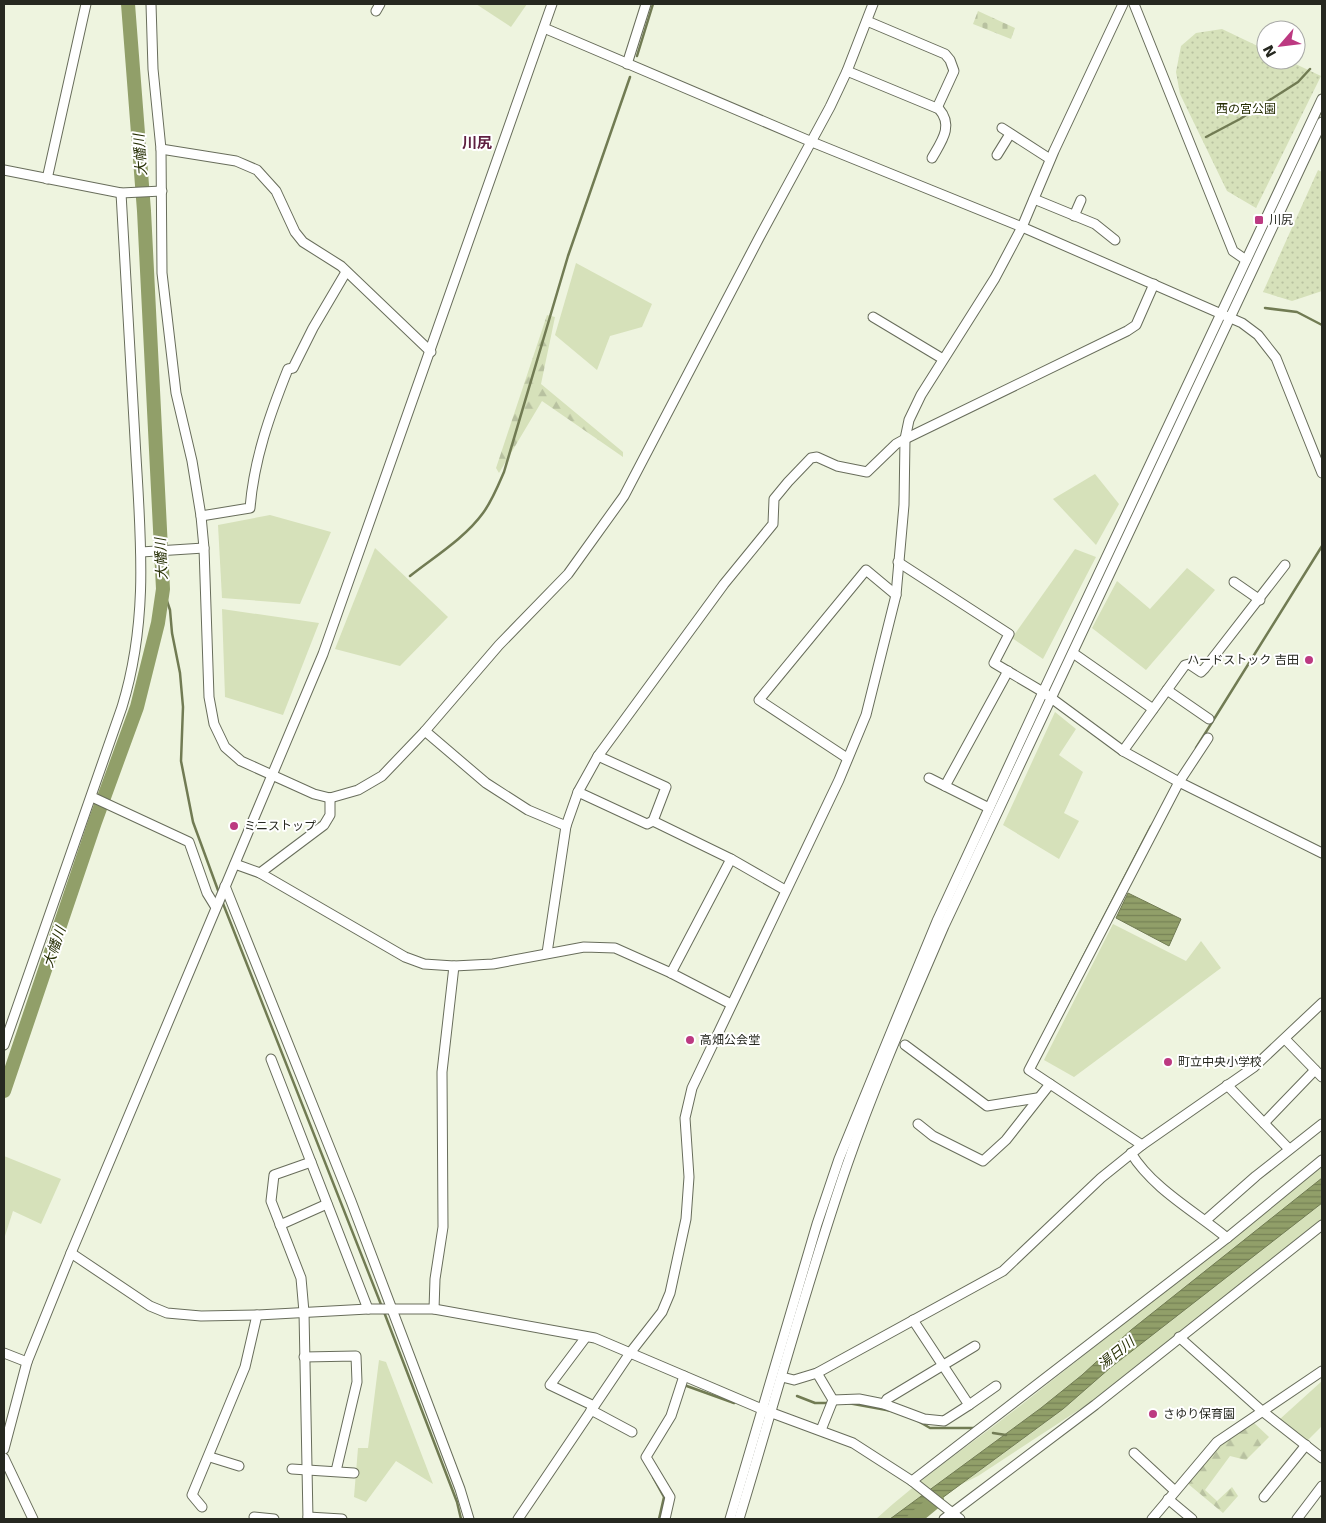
<svg xmlns="http://www.w3.org/2000/svg" width="1326" height="1523" font-family="'DejaVu Sans','Noto Sans JP',sans-serif">
	<style>
		.grass { fill: #d6e1ba }
		.forest { fill: url(#forest-firs) }
		.cemetery { fill: url(#cemetery-stones) }
		.park { fill: url(#park-dots) }
		.water { fill: url(#water-rules); stroke: #717b53 }
		.lines { fill: none; stroke-linecap: round; stroke-linejoin: round }
		.stream { stroke: #717b53; stroke-width: 2.5 }
		.river { stroke: #919f69; stroke-width: 14 }
		.minor-casing { stroke: #686d5b; stroke-width: 11 }
		.minor { stroke: #fff; stroke-width: 9 }
		.poi-dot { fill: #bc3981; stroke: #fff; stroke-width: 2 }
		.labels { text-anchor: middle; dominant-baseline: central; stroke-width: 4; stroke-linejoin: round; paint-order: stroke }
		.park-label { font-size: 12px; fill: #262e04; stroke: #fff }
		.poi-label { font-size: 12px; fill: #262820; stroke: #fff; text-anchor: start }
		.water-label { font-size: 14px; font-style: italic; fill: #283106; stroke: #fff }
		.quarter-label { font-size: 15px; font-weight: bold; fill: #5f2041; stroke: #fff }
	</style>
	<defs>
		<pattern id="forest-firs" width="22" height="20" patternUnits="userSpaceOnUse" patternTransform="scale(1.25)"><rect width="22" height="20" fill="#d6e1ba"/><path d="M5 1l3.5 6h-7zM16 11l3.5 6h-7z" fill="#b8c1a0"/></pattern>
		<pattern id="cemetery-stones" width="16" height="16" patternUnits="userSpaceOnUse" patternTransform="scale(1.25)"><rect width="16" height="16" fill="#d6e1ba"/><path d="M2 7V4a2 2 0 0 1 4 0v3zM10 15v-3a2 2 0 0 1 4 0v3z" fill="#b8c1a0"/></pattern>
		<pattern id="park-dots" width="8" height="8" patternUnits="userSpaceOnUse" patternTransform="scale(1.25)"><rect width="8" height="8" fill="#d6e1ba"/><path d="M2 2h.1M6 6h.1" fill="none" stroke="#b8c1a0" stroke-width="1.8" stroke-linecap="round"/></pattern>
		<pattern id="water-rules" width="6" height="5" patternUnits="userSpaceOnUse" patternTransform="scale(1.25)"><rect width="6" height="5" fill="#919f69"/><path d="M0 2.5h6" fill="none" stroke="#768256"/></pattern>
	</defs>
	<rect width="100%" height="100%" fill="#eef4df"/>
	<g class="grass">
		<path d="M476 4H527L511 27Z"/>
		<path d="M576 263 652 304 642 327 610 336 597 370 555 335Z"/>
		<path d="M1095 474 1119 504 1096 545 1053 499Z"/>
		<path d="M270 515 331 532 300 604 222 598 218 525Z"/>
		<path d="M375 548 448 617 400 666 335 649Z"/>
		<path d="M1075 549 1096 557 1043 659 1012 638Z"/>
		<path d="M1187 568 1215 590 1146 670 1092 628 1117 581 1150 609Z"/>
		<path d="M222 609 319 623 283 715 225 697Z"/>
		<path d="M1055 712 1076 729 1059 755 1083 772 1064 813 1079 821 1059 859 1003 825Z"/>
		<path d="M1113 924 1186 961 1201 941 1221 968 1074 1077 1044 1060Z"/>
		<path d="M4 1156 61 1179 41 1224 13 1211 5 1236Z"/>
		<path d="M1322 1162V1219L1091 1402 978 1476 960 1485 915 1519H876C922 1477 975 1441 1025 1402 1125 1323 1224 1244 1322 1162Z"/>
		<path d="M379 1360 386 1362 433 1484 396 1461 366 1502 354 1497 358 1448H368Z"/>
		<path d="M1322 1381V1426L1306 1442 1280 1419Z"/>
	</g>
	<g class="forest">
		<path d="M547 315 555 317 541 384 623 452V457L542 401 499 473 496 468Z"/>
		<path d="M1252 1421 1269 1437 1246 1460 1230 1456 1205 1490 1217 1501 1232 1487 1238 1496 1223 1513 1187 1483 1221 1443Z"/>
	</g>
	<path class="cemetery" d="M978 11 1015 28 1011 39 973 24Z"/>
	<g class="park">
		<path d="M1222 29 1266 50V60H1287L1321 76 1256 208 1227 191 1180 94 1176 72 1181 46 1196 33Z"/>
		<path d="M1318 170 1322 172V291L1292 301 1263 292Z"/>
	</g>
	<g class="water">
		<path d="M1128 893 1181 919 1169 946 1116 918Z"/>
		<path d="M1322 1178V1203L1110 1368 1063 1409 923 1512 912 1519H890L1041 1408 1082 1375 1131 1330Z"/>
	</g>
	<g class="lines">
		<g class="stream">
			<path d="M637 56 653 4"/>
			<path d="M1206 137 1240 119 1298 82 1310 69"/>
			<path d="M1265 308 1297 312 1322 325"/>
			<path d="M410 576C434 557 465 538 483 513 492 501 498 486 504 472L568 256 630 77"/>
			<path d="M163 589 170 610 172 633 180 673 183 707 181 761 193 822 219 893"/>
			<path d="M1196 748 1322 546"/>
			<path d="M222 901 382 1307"/>
			<path d="M1050 1021 1151 826"/>
			<path d="M384 1312 457 1502 461 1519"/>
			<path d="M684 1385 734 1403"/>
			<path d="M797 1396 815 1403H827"/>
			<path d="M848 1403 892 1411"/>
			<path d="M918 1421 930 1428H976"/>
			<path d="M993 1433 1006 1435"/>
			<path d="M653 1477 664 1497 659 1519"/>
		</g>
		<g class="river">
			<path d="M4 1091 95 822 137 707 158 623 163 589 144 211 128 4"/>
			<path d="M914 1519 937 1500"/>
		</g>
		<defs>
			<g id="minor">
				<path d="M151 4 153 69 161 149 162 273 176 393 192 461 201 516 204 548 209 697 214 724 225 747 241 761 314 794 330 798 358 790 382 776 425 731 499 645 568 574 624 496 759 238 830 107 847 71 873 4"/>
				<path d="M1134 4 1233 251 1246 260"/>
				<path d="M376 11 380 4"/>
				<path d="M867 21 945 54 950 60 954 71 937 108"/>
				<path d="M544 28 812 142 1022 227 1242 323 1258 335 1276 358 1322 473"/>
				<path d="M627 64 646 4"/>
				<path d="M847 71 939 109C954 126 941 142 932 158"/>
				<path d="M1002 128 1050 159"/>
				<path d="M161 149 236 161 257 170 276 191 295 232 303 242 341 266 431 352"/>
				<path d="M997 155 1010 134"/>
				<path d="M4 170 121 193 162 191"/>
				<path d="M47 179 86 4"/>
				<path d="M1034 199 1095 224 1115 240"/>
				<path d="M1074 216 1081 200"/>
				<path d="M873 317 943 359"/>
				<path d="M201 516 250 508C254 459 270 414 288 369L293 368 313 328 346 272"/>
				<path d="M141 552 204 548"/>
				<path d="M898 562 1009 634 994 663 1043 692 1123 751 1179 782 1322 853"/>
				<path d="M1234 582 1260 600"/>
				<path d="M1073 653 1153 709"/>
				<path d="M1167 690 1209 719"/>
				<path d="M425 731 486 783 528 810 566 826"/>
				<path d="M1123 751 1185 665 1189 664 1201 672 1205 668 1285 565"/>
				<path d="M598 756 666 787 653 821"/>
				<path d="M847 758 759 700 866 570 896 595"/>
				<path d="M929 778 989 808"/>
				<path d="M945 786 1008 671"/>
				<path d="M578 792 647 824 653 821 731 859 785 890"/>
				<path d="M92 797 189 842 207 893 215 906"/>
				<path d="M235 864 260 873 405 957 424 964 454 966 493 964 584 947 615 948 671 973 731 1004"/>
				<path d="M260 873 324 825 330 815V798"/>
				<path d="M225 886 351 1201 460 1489 469 1519"/>
				<path d="M547 953 566 826 578 792 598 756 724 584 773 524 774 499 788 482 811 458 817 457 837 466 867 472 896 444 905 439 1127 331 1136 325 1154 284"/>
				<path d="M671 973 731 859"/>
				<path d="M1285 1039 1322 1077"/>
				<path d="M4 1045 122 707C150 616 140 532 135 439 130 357 126 275 121 193"/>
				<path d="M905 1045 987 1106 1037 1098"/>
				<path d="M271 1059 368 1309"/>
				<path d="M1227 1085 1289 1149"/>
				<path d="M1264 1123 1315 1070"/>
				<path d="M918 1124 933 1136 983 1161 1006 1140 1050 1084"/>
				<path d="M1142 1145 1029 1070 1179 782 1208 738"/>
				<path d="M1131 1153C1153 1189 1196 1212 1227 1238"/>
				<path d="M1206 1220 1256 1176 1322 1124"/>
				<path d="M280 1225 327 1204"/>
				<path d="M71 1253 150 1306 167 1313 201 1316 258 1315 368 1309H434L595 1338 764 1410 853 1443 912 1481 960 1519"/>
				<path d="M434 1309 435 1279 443 1227 442 1072 454 966"/>
				<path d="M586 1337 550 1385 594 1406"/>
				<path d="M1179 1337 1262 1411 1322 1458"/>
				<path d="M4 1353 27 1362"/>
				<path d="M304 1357 356 1356 357 1382 336 1471"/>
				<path d="M817 1373 833 1400 821 1430"/>
				<path d="M782 1377 794 1380 817 1373 1003 1271 1101 1178 1142 1145 1254 1067 1322 1003"/>
				<path d="M833 1400 859 1399 884 1404 924 1419 944 1421 969 1405 913 1320"/>
				<path d="M884 1404 887 1399 975 1346"/>
				<path d="M969 1405 996 1386"/>
				<path d="M591 1410 632 1432"/>
				<path d="M4 1449 27 1362 71 1253 323 654 552 4"/>
				<path d="M1134 1453 1175 1491"/>
				<path d="M210 1457 239 1466"/>
				<path d="M4 1458 33 1519"/>
				<path d="M292 1469 354 1473"/>
				<path d="M912 1481 1227 1238 1322 1160"/>
				<path d="M1264 1497 1306 1445"/>
				<path d="M1168 1499 1192 1519"/>
				<path d="M202 1507 192 1495 245 1367 257 1315"/>
				<path d="M254 1517 274 1519"/>
				<path d="M308 1517 342 1519"/>
				<path d="M308 1519 304 1312 301 1278 271 1201 274 1175 311 1162"/>
				<path d="M518 1519 630 1353 662 1312 670 1293 686 1219 689 1177 685 1118 692 1088 839 780 866 715 896 595 904 505 905 439 909 420 921 395 995 278 1022 227 1054 151 1123 4"/>
				<path d="M665 1519 670 1497 646 1457 671 1416 684 1376"/>
				<path d="M730 1519 817 1224 839 1159 894 1025 937 921 1043 692 1322 99"/>
				<path d="M739 1519C775 1401 807 1281 847 1165 875 1084 910 1005 944 926L1322 122"/>
				<path d="M944 1519 1095 1405 1322 1225"/>
				<path d="M1152 1519 1217 1442 1322 1371"/>
				<path d="M1297 1519 1322 1486"/>
			</g>
		</defs>
		<use href="#minor" class="minor-casing"/>
		<use href="#minor" class="minor"/>
	</g>
	<g class="poi-dot">
		<rect x="1254" y="215" width="10" height="10" rx="2.5"/>
		<circle cx="1309" cy="660" r="5"/>
		<circle cx="234" cy="826" r="5"/>
		<circle cx="690" cy="1040" r="5"/>
		<circle cx="1168" cy="1062" r="5"/>
		<circle cx="1153" cy="1414" r="5"/>
	</g>
	<g class="labels">
		<g class="park-label">
			<text x="1246" y="109">西の宮公園</text>
		</g>
		<g class="poi-label">
			<text x="1269" y="220">川尻</text>
			<text x="1299" y="660" text-anchor="end">ハードストック 吉田</text>
			<text x="244" y="826">ミニストップ</text>
			<text x="700" y="1040">高畑公会堂</text>
			<text x="1178" y="1062">町立中央小学校</text>
			<text x="1163" y="1414">さゆり保育園</text>
		</g>
		<g class="water-label">
			<text transform="translate(140 155) rotate(-94)">大幡川</text>
			<text transform="translate(161 559) rotate(-93)">大幡川</text>
			<text transform="translate(54 947) rotate(-71)">大幡川</text>
			<text transform="translate(1116 1353) rotate(-39)">湯日川</text>
		</g>
		<g class="quarter-label">
			<text x="477" y="143">川尻</text>
		</g>
	</g>
	<rect width="1326" height="1523" fill="none" stroke="#262820" stroke-width="10"/>
	<g transform="translate(1281 45) rotate(242)"><circle r="24" fill="#ffffff" stroke="#a8a9a6"/>
	<path d="M0-4L9 19L0 12L-9 19Z" fill="#bc3981"/>
	<text y="-8" font-size="14" font-weight="bold" text-anchor="middle" fill="#262820">N</text>
	</g>
</svg>
